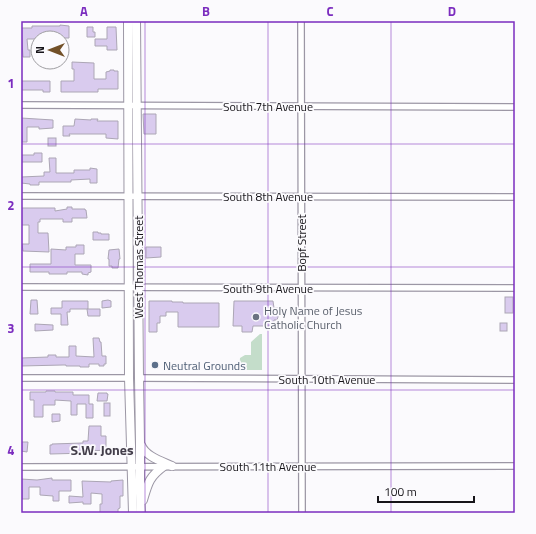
<svg xmlns="http://www.w3.org/2000/svg" width="536" height="534" font-family="'Titillium Web',sans-serif">
	<style>
		.green { fill: #c4ddca }
		.building { fill: #d9cbee; stroke: #aca6b5 }
		.lines { fill: none; stroke-linecap: round; stroke-linejoin: round }
		.minor-casing { stroke: #9c97a5; stroke-width: 8 }
		.secondary-casing { stroke: #9c97a5; stroke-width: 10 }
		.minor { stroke: #fff; stroke-width: 5.5 }
		.secondary { stroke: #fff; stroke-width: 8 }
		.grid { fill: none; stroke: #7b2cbf; stroke-width: 1; stroke-opacity: 0.55 }
		.worship-dot { fill: #6b7280; stroke: #fbfafd; stroke-width: 1.5 }
		.service-dot { fill: #5c6f8a; stroke: #fbfafd; stroke-width: 1.5 }
		.labels { text-anchor: middle; dominant-baseline: central; stroke-width: 3.5; stroke-linejoin: round; paint-order: stroke }
		.street-label { font-size: 12px; fill: #161419; stroke: #fbfafd }
		.worship-label { font-size: 12px; fill: #5b616d; stroke: #fbfafd; text-anchor: start }
		.service-label { font-size: 12px; fill: #4e5e75; stroke: #fbfafd; text-anchor: start }
		.quarter-label { font-size: 14px; font-weight: bold; fill: #433e4a; stroke: #fbfafd }
		.neatline { fill: none; stroke: #7b2cbf; stroke-width: 1.5 }
		.grid-label { font-size: 13px; text-anchor: middle; font-weight: bold; fill: #7b2cbf }
	</style>
	<rect width="100%" height="100%" fill="#fbfafd"/>
	<path class="green" d="M260 334H262V370H239L240 358 245 355H251V342Z"/>
	<g class="building">
		<path d="M60 25 69 26V38H60V35H50V38H38V39H27L28 50H30V57H23L21 28H32V26H60Z"/>
		<path d="M87 27H93V32H95V37H87Z"/>
		<path d="M107 27H116L117 50H107V46H95V39H107Z"/>
		<path d="M72 62 94 63V79H106V72L110 71V70H114V71H118V89H98V92H61V81H74V69H72Z"/>
		<path d="M21 81H50V92H43V90H21Z"/>
		<path d="M143 114H156V134H144Z"/>
		<path d="M21 118 53 120V128L39 129V127H27V142H22Z"/>
		<path d="M75 119 91 120V119H98L97 121H118V139L106 138V134H69L70 136H63V126H74Z"/>
		<rect x="48" y="138" width="8" height="8"/>
		<path d="M34 153H42V162H21V155H34Z"/>
		<path d="M49 158H56V173H74V170H90V168L97 169V183H90V179L71 180V182H39V185H30V184L21 183V177L44 176V172H50Z"/>
		<path d="M67 207H72V209H85V210H86L87 218H72V222H63V219H40V222H38V233H48L49 252 23 251 22 244H29V225H21V208H55V211L67 209Z"/>
		<path d="M93 232H98V233H101V234H109V240H93Z"/>
		<path d="M76 245H84V254H75V265H91V272L88 273V275L82 274V272H67V274H49V272H30V264H51V249L66 250V247H76Z"/>
		<path d="M146 247H161V257L146 258Z"/>
		<path d="M119 249 120 259H119L118 268H112V266H109V259H108L109 250Z"/>
		<rect x="505" y="297" width="8" height="16"/>
		<path d="M31 300H37L38 314H30Z"/>
		<path d="M108 300 111 301V307L102 308V301Z"/>
		<path d="M62 301H88V309H70V312H67L68 325H61V314H51V308H62Z"/>
		<path d="M149 301H172V302H183V303H219V327H178V312H166V316H160V323H157V332H149Z"/>
		<path d="M234 301H273L274 308H278L279 314 277 320H274L273 326H253L252 332H242V326H233Z"/>
		<path d="M87 309H100V316H88Z"/>
		<rect x="500" y="323" width="7" height="8"/>
		<path d="M35 324 53 325V330L35 331Z"/>
		<path d="M93 338H99L100 342H101L102 356H106V364H104V366H99V364H89V367H80V366H66V365H63L21 366V358L48 357V355H56V357H69V346H76V356L94 357Z"/>
		<path d="M46 391H55V392H73V395H89V404H93V418H86V404H77V415H71V401L55 400V405H43V417H34V400H30V392H46Z"/>
		<path d="M98 393H107V394H108L107 401H97Z"/>
		<rect x="104" y="403" width="6" height="13"/>
		<path d="M52 414H60V421L52 422Z"/>
		<path d="M89 426H101V436H106V450L90 451H89V453L50 454V445H52V444L83 443V441H88Z"/>
		<path d="M21 442H28L27 452 21 451Z"/>
		<path d="M52 478V480H71V491H59V501H53V496L40 495V487H29V499H22V490H21V479L37 480Z"/>
		<path d="M123 480V496H120V508L118 509V513H100V504H102V494L91 493V504H83V502L69 503V496L83 497 82 481 111 482V481Z"/>
	</g>
	<g class="lines">
		<defs>
			<g id="minor">
				<path d="M301 21 302 513"/>
				<path d="M21 105 515 107"/>
				<path d="M21 196 515 197"/>
				<path d="M21 287 515 288"/>
				<path d="M21 378H129"/>
				<path d="M139 378 515 380"/>
				<path d="M21 467 515 466"/>
			</g>
			<g id="secondary">
				<path d="M128 21 129 378 133 513"/>
				<path d="M136 21 139 378 140 443V493L141 513"/>
				<path d="M141 445C145 456 161 461 172 466"/>
				<path d="M143 500C148 483 149 477 164 466"/>
			</g>
		</defs>
		<use href="#minor" class="minor-casing"/>
		<use href="#secondary" class="secondary-casing"/>
		<use href="#minor" class="minor"/>
		<use href="#secondary" class="secondary"/>
	</g>
	<path class="grid" d="M145 21V513M268 21V513M391 21V513M21 144H515M21 267H515M21 390H515"/>
	<circle class="worship-dot" cx="256" cy="317" r="4"/>
	<circle class="service-dot" cx="155" cy="365" r="4"/>
	<g class="labels">
		<g class="street-label">
			<text x="268" y="106">South 7th Avenue</text>
			<text x="268" y="196">South 8th Avenue</text>
			<text transform="translate(301 243) rotate(-90)">Bopf Street</text>
			<text transform="translate(138 267) rotate(-90)">West Thomas Street</text>
			<text x="268" y="288">South 9th Avenue</text>
			<text x="327" y="379">South 10th Avenue</text>
			<text x="268" y="466">South 11th Avenue</text>
		</g>
		<g class="worship-label">
			<text x="264" y="310">Holy Name of Jesus<tspan x="264" dy="14">Catholic Church</tspan></text>
		</g>
		<g class="service-label">
			<text x="163" y="365">Neutral Grounds</text>
		</g>
		<g class="quarter-label">
			<text x="102" y="449">S.W. Jones</text>
		</g>
	</g>
	<rect width="536" height="534" fill="none" stroke="#fbfafd" stroke-width="44"/>
	<g transform="translate(50 50) rotate(270)"><circle r="19" fill="#fbfafd" stroke="#9f9ea2"/>
	<path d="M0-3L7 15L0 10L-7 15Z" fill="#725028"/>
	<text y="-6" font-size="11" font-weight="bold" text-anchor="middle" fill="#161419">N</text>
	</g>
	<path d="M378 496v6h96v-6" fill="none" stroke="#161419" stroke-width="2"/>
	<text x="384" y="496" font-size="12" fill="#161419" stroke="#fbfafd" stroke-width="3" paint-order="stroke">100 m</text>
	<rect x="22" y="22" width="492" height="490" class="neatline"/>
	<g class="grid-label">
		<text x="84" y="16">A</text>
		<text x="206" y="16">B</text>
		<text x="330" y="16">C</text>
		<text x="452" y="16">D</text>
		<text x="11" y="88">1</text>
		<text x="11" y="210">2</text>
		<text x="11" y="333">3</text>
		<text x="11" y="455">4</text>
	</g>
</svg>
